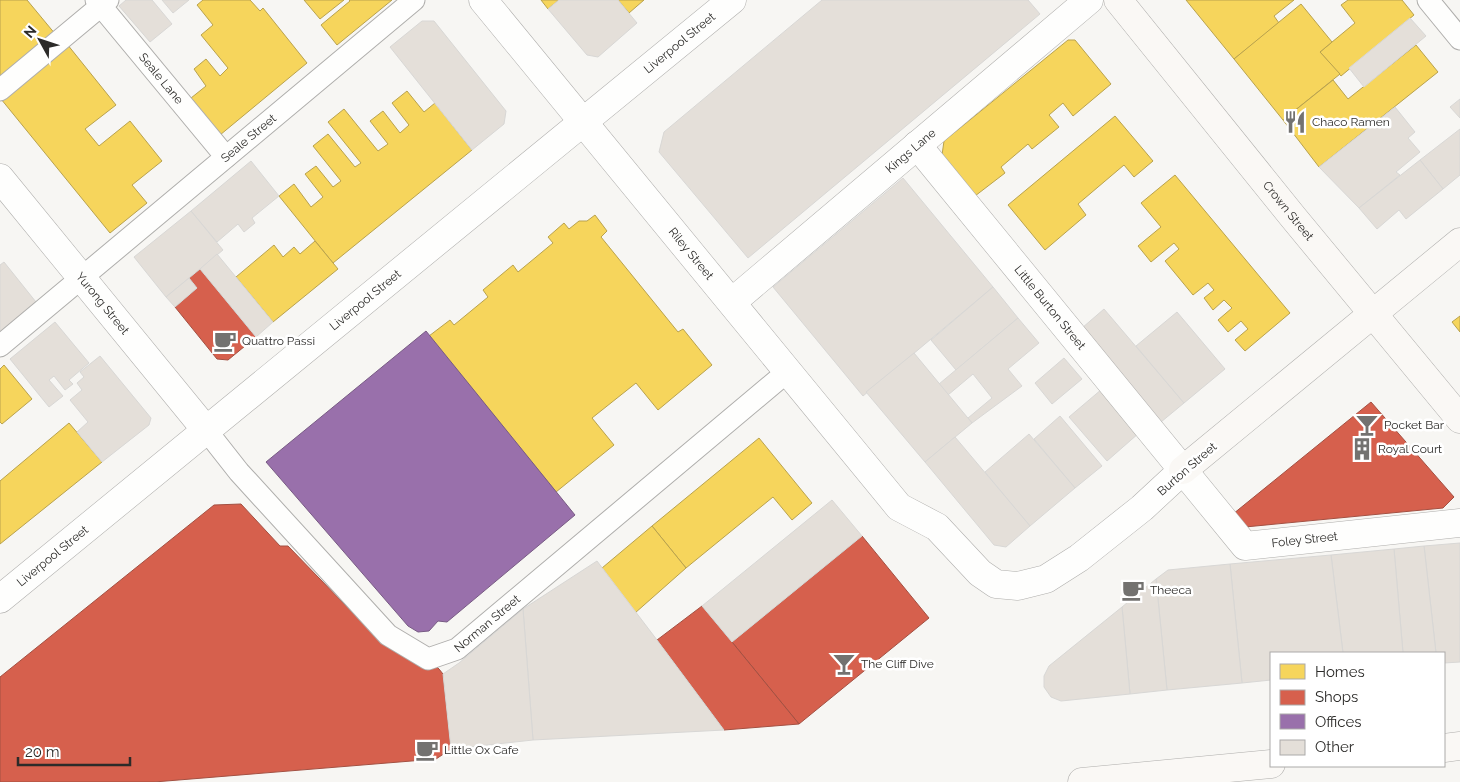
<svg xmlns="http://www.w3.org/2000/svg" width="1460" height="782" font-family="Raleway,sans-serif">
	<style>
		.homes { fill: #f6d55c; stroke: #b9a24d }
		.shops { fill: #d6604d; stroke: #a35042 }
		.offices { fill: #9970ab; stroke: #785b84 }
		.building { fill: #e4dfd9; stroke: #d8d7d5 }
		.lines { fill: none; stroke-linecap: round; stroke-linejoin: round }
		.lane-casing { stroke: #afaeac; stroke-width: 23 }
		.street-casing { stroke: #afaeac; stroke-width: 29 }
		.secondary-casing { stroke: #afaeac; stroke-width: 29 }
		.lane { stroke: #fefefd; stroke-width: 21 }
		.street { stroke: #fefefd; stroke-width: 28 }
		.secondary { stroke: #faf8f5; stroke-width: 28 }
		.labels { text-anchor: middle; dominant-baseline: central; stroke-width: 5; stroke-linejoin: round; paint-order: stroke }
		.street-label { font-size: 12px; fill: #2c2b29; stroke: #fff }
		.poi-label { font-size: 12px; fill: #2c2b29; stroke: #fff; text-anchor: start }
	</style>
	<rect width="100%" height="100%" fill="#f7f6f3"/>
	<g class="homes">
		<path d="M0 0H27L56 35 0 80Z"/>
		<path d="M203 0H250L260 11 263 8 307 63 220 135 191 98 206 86 194 69 206 59 220 76 228 68 201 35 213 25 197 5Z"/>
		<path d="M304 0H344L320 19Z"/>
		<path d="M349 0H392L337 45 321 25 350 1Z"/>
		<path d="M541 0H559L548 9Z"/>
		<path d="M618 0H644L629 13Z"/>
		<path d="M1186 0H1294L1274 16 1279 23 1234 59Z"/>
		<path d="M1348 0H1402L1414 15 1341 76 1320 52 1355 23 1341 5Z"/>
		<path d="M1301 4 1332 42 1320 52 1340 74 1283 120 1234 59Z"/>
		<path d="M1068 40H1075L1111 84 1073 116 1063 103 1049 115 1059 127 1032 149 1028 144 1001 167 1005 173 975 196 942 155 944 141Z"/>
		<path d="M67 44 116 105 85 129 99 146 130 121 162 161 132 185 147 203 110 233 1 99Z"/>
		<path d="M1416 45 1438 72 1319 167 1283 120 1333 80 1348 99Z"/>
		<path d="M407 91 424 112 435 103 472 150 333 263 279 196 294 184 311 207 323 197 305 174 316 166 333 187 341 181 313 146 328 134 355 167 361 163 328 122 344 109 378 151 388 144 370 121 383 111 400 133 409 125 392 103Z"/>
		<path d="M1115 116 1153 161 1134 177 1124 165 1078 204 1086 215 1045 250 1008 205Z"/>
		<path d="M1175 175 1290 313 1245 351 1235 340 1248 329 1241 321 1228 332 1218 320 1232 308 1224 300 1213 310 1204 298 1214 290 1208 283 1193 295 1165 261 1179 249 1174 243 1151 262 1138 246 1161 227 1141 203Z"/>
		<path d="M595 215 607 231 601 237 678 332 683 329 712 365 658 410 636 383 592 418 614 445 556 492 429 336 450 320 454 325 488 297 483 290 513 265 518 272 553 243 548 237 564 223 569 229 579 221H587Z"/>
		<path d="M315 241 338 269 273 322 236 277 274 245 283 257 294 247 300 254Z"/>
		<path d="M1460 316V332L1452 322Z"/>
		<path d="M4 365 32 399 2 424 0 422V369Z"/>
		<path d="M69 423 102 462 0 544V481Z"/>
		<path d="M759 438 812 503 792 520 773 497 686 568 652 526Z"/>
		<path d="M652 526 686 568 635 613 602 568Z"/>
	</g>
	<g class="shops">
		<path d="M200 269 256 337 228 360 217 359 175 307 197 288 189 278Z"/>
		<path d="M1371 402 1454 497 1443 508 1245 527 1233 514Z"/>
		<path d="M241 504 280 546H288L381 642 433 663 439 669 443 674 451 749 436 759 154 782H0V677L214 505Z"/>
		<path d="M862 536 929 618 799 724 732 642Z"/>
		<path d="M702 606 732 642 799 724 724 730 657 640Z"/>
	</g>
	<path class="offices" d="M426 331 575 515 447 622 438 621 429 631 418 632 408 626 266 462Z"/>
	<g class="building">
		<path d="M126 0H152L172 24 150 42 119 6Z"/>
		<path d="M162 0H189L173 13Z"/>
		<path d="M559 0H618L637 23 598 57 587 55 548 9Z"/>
		<path d="M822 0H1028L1040 14 748 258 659 152 664 132Z"/>
		<path d="M1410 18 1426 36 1364 87 1349 68Z"/>
		<path d="M422 21H434L506 111 504 124 472 150 390 47Z"/>
		<path d="M1460 99V118L1450 107Z"/>
		<path d="M1395 107 1415 132 1408 138 1420 152 1396 172 1400 175 1359 208 1319 167Z"/>
		<path d="M1460 129V175L1443 189 1420 160Z"/>
		<path d="M1420 160 1443 189 1406 219 1399 210 1377 229 1359 208Z"/>
		<path d="M251 161 279 196 252 218 255 223 244 232 238 224 217 242 191 211Z"/>
		<path d="M903 178 993 287 863 396 773 287Z"/>
		<path d="M191 211 223 250 166 297 134 257Z"/>
		<path d="M217 254 273 322 256 337 200 269Z"/>
		<path d="M4 262 36 302 0 332V265Z"/>
		<path d="M189 278 197 288 175 307 166 297Z"/>
		<path d="M993 287 1018 318 956 370 931 340Z"/>
		<path d="M1104 309 1184 403 1161 422 1082 328Z"/>
		<path d="M1177 312 1225 369 1184 403 1136 346Z"/>
		<path d="M1018 318 1039 343 1008 369 1022 386 972 423 968 418 992 398 973 374 948 395 939 384Z"/>
		<path d="M55 322 89 363 69 380 73 384 65 390 54 376 49 380 63 396 49 407 10 359Z"/>
		<path d="M914 353 972 423 925 462 866 392Z"/>
		<path d="M100 356 151 418 149 425 102 462 77 432 88 422 70 400 82 390 77 383 84 377 80 372Z"/>
		<path d="M1064 358 1082 379 1052 404 1035 383Z"/>
		<path d="M1102 389 1139 433 1107 461 1069 417Z"/>
		<path d="M1060 416 1102 466 1075 488 1034 439Z"/>
		<path d="M1029 434 1075 488 1030 526 985 472Z"/>
		<path d="M955 437 1030 526 1006 547 994 545 925 462Z"/>
		<path d="M832 500 862 536 732 642 702 606Z"/>
		<path d="M1460 543V662L1444 663V653H1436L1424 546Z"/>
		<path d="M1424 546 1436 653H1403L1394 549Z"/>
		<path d="M1394 549 1403 653H1343L1331 555Z"/>
		<path d="M1331 555 1343 653H1271V680L1242 683 1230 564Z"/>
		<path d="M597 561 657 640 724 730 533 740 523 609Z"/>
		<path d="M1230 564 1242 683 1167 690 1156 579 1168 570Z"/>
		<path d="M1156 579 1167 690 1130 694 1122 607Z"/>
		<path d="M1122 607 1130 694 1061 701 1051 697 1044 687V676L1049 666Z"/>
		<path d="M523 609 533 740 451 749 443 674 459 663Z"/>
	</g>
	<g class="lines">
		<defs>
			<g id="lane">
				<path id="s1" d="M96 0 226 157"/>
				<path d="M1428 0 1460 39"/>
				<path d="M0 90 108 0"/>
				<path id="s2" d="M0 346 414 0"/>
				<path id="s3" d="M206 430 239 472 388 635 428 659 457 649 787 372"/>
			</g>
			<g id="street">
				<path id="s4" d="M483 0 899 507 937 527 980 573 996 584 1018 586 1046 579 1079 558 1142 508 1183 470"/>
				<path id="s5" d="M917 145 1245 546 1460 523"/>
				<path id="s6" d="M0 178 206 430"/>
				<path id="s7" d="M732 302 1089 0"/>
				<path id="s8" d="M0 599 732 0"/>
			</g>
			<g id="secondary">
				<path id="s9" d="M1118 0 1293 217 1460 419"/>
				<path d="M1183 470 1460 242"/>
				<path d="M1444 748 1460 746"/>
				<path d="M1082 782 1271 764"/>
			</g>
		</defs>
		<use href="#lane" class="lane-casing"/>
		<use href="#street" class="street-casing"/>
		<use href="#secondary" class="secondary-casing"/>
		<use href="#lane" class="lane"/>
		<use href="#street" class="street"/>
		<use href="#secondary" class="secondary"/>
	</g>
	<defs>
		<symbol id="restaurant-bare" viewBox="-9 -9 18 18"><path d="M-5-6h1v4h1v-4h1v4h1v-4h1v5L-1.5 .5V6h-2V.5L-5-1ZM5-6V6H3V1.5H1.5Q1.5-4 5-6Z" fill="#737270" stroke="#fff" stroke-width="2.5" paint-order="stroke"/></symbol>
		<symbol id="cafe-bare" viewBox="-9 -9 18 18"><path d="M-5.5-4.5H6V0H3Q3 3.5 0 3.5H-2.5Q-5.5 3.5-5.5 0ZM3-3.2v2h1.7v-2ZM-6 4.5H4V6H-6Z" fill="#737270" stroke="#fff" stroke-width="2.5" paint-order="stroke"/></symbol>
		<symbol id="bar-bare" viewBox="-9 -9 18 18"><path d="M-6-5H6L.8 .8V4.5H3.5V6h-7V4.5H-.8V.8Z" fill="#737270" stroke="#fff" stroke-width="2.5" paint-order="stroke"/></symbol>
		<symbol id="building-bare" viewBox="-9 -9 18 18"><path d="M-4-6H4V6H1V3H-1V6H-4ZM-2.5-4.3h1.7v1.8h-1.7ZM.8-4.3h1.7v1.8H.8ZM-2.5-1h1.7V.8h-1.7ZM.8-1h1.7V.8H.8Z" fill="#737270" stroke="#fff" stroke-width="2.5" paint-order="stroke"/></symbol>
	</defs>
	<g fill-rule="evenodd">
		<use href="#restaurant-bare" x="1279" y="106" width="32" height="32"/>
		<use href="#cafe-bare" x="209" y="325" width="32" height="32"/>
		<use href="#bar-bare" x="1351" y="409" width="32" height="32"/>
		<use href="#building-bare" x="1346" y="433" width="32" height="32"/>
		<use href="#cafe-bare" x="1117" y="574" width="32" height="32"/>
		<use href="#bar-bare" x="828" y="648" width="32" height="32"/>
		<use href="#cafe-bare" x="411" y="734" width="32" height="32"/>
	</g>
	<g class="labels">
		<g class="street-label">
			<text stroke="none"><textPath href="#s8" startOffset="878">Liverpool Street</textPath></text>
			<text stroke="none"><textPath href="#s1" startOffset="102">Seale Lane</textPath></text>
			<text stroke="none"><textPath href="#s2" startOffset="324">Seale Street</textPath></text>
			<text stroke="none"><textPath href="#s7" startOffset="234">Kings Lane</textPath></text>
			<text stroke="none"><textPath href="#s9" startOffset="271">Crown Street</textPath></text>
			<text stroke="none"><textPath href="#s4" startOffset="328">Riley Street</textPath></text>
			<text stroke="none"><textPath href="#s8" startOffset="472">Liverpool Street</textPath></text>
			<text stroke="none"><textPath href="#s6" startOffset="162">Yurong Street</textPath></text>
			<text stroke="none"><textPath href="#s5" startOffset="210">Little Burton Street</textPath></text>
			<text transform="translate(1187 469) rotate(-41)">Burton Street</text>
			<text stroke="none"><textPath href="#s5" startOffset="578">Foley Street</textPath></text>
			<text stroke="none"><textPath href="#s8" startOffset="68">Liverpool Street</textPath></text>
			<text stroke="none"><textPath href="#s3" startOffset="391">Norman Street</textPath></text>
		</g>
		<g class="poi-label">
			<text x="1312" y="122">Chaco Ramen</text>
			<text x="242" y="341">Quattro Passi</text>
			<text x="1384" y="425">Pocket Bar</text>
			<text x="1378" y="449">Royal Court</text>
			<text x="1150" y="590">Theeca</text>
			<text x="861" y="664">The Cliff Dive</text>
			<text x="444" y="750">Little Ox Cafe</text>
		</g>
	</g>
	<rect x="1270" y="652" width="175" height="115" fill="#ffffff" stroke="#abaaa9"/>
	<rect x="1280" y="664" width="25" height="15" fill="#f6d55c" stroke="#abaaa9"/>
	<text x="1315" y="677" font-size="15" fill="#2c2b29">Homes</text>
	<rect x="1280" y="690" width="25" height="15" fill="#d6604d" stroke="#abaaa9"/>
	<text x="1315" y="702" font-size="15" fill="#2c2b29">Shops</text>
	<rect x="1280" y="714" width="25" height="15" fill="#9970ab" stroke="#abaaa9"/>
	<text x="1315" y="727" font-size="15" fill="#2c2b29">Offices</text>
	<rect x="1280" y="740" width="25" height="15" fill="#e4dfd9" stroke="#abaaa9"/>
	<text x="1315" y="752" font-size="15" fill="#2c2b29">Other</text>
	<g transform="translate(40 40) rotate(310)" stroke="#ffffff" stroke-width="4" paint-order="stroke">
	<path d="M0-4L9 19L0 12L-9 19Z" fill="#2c2b29"/>
	<text y="-8" font-size="14" font-weight="bold" text-anchor="middle" fill="#2c2b29">N</text>
	</g>
	<path d="M18 757v8h112v-8" fill="none" stroke="#2c2b29" stroke-width="2.5"/>
	<text x="25" y="757" font-size="15" fill="#2c2b29" stroke="#ffffff" stroke-width="4" paint-order="stroke">20 m</text>
</svg>
